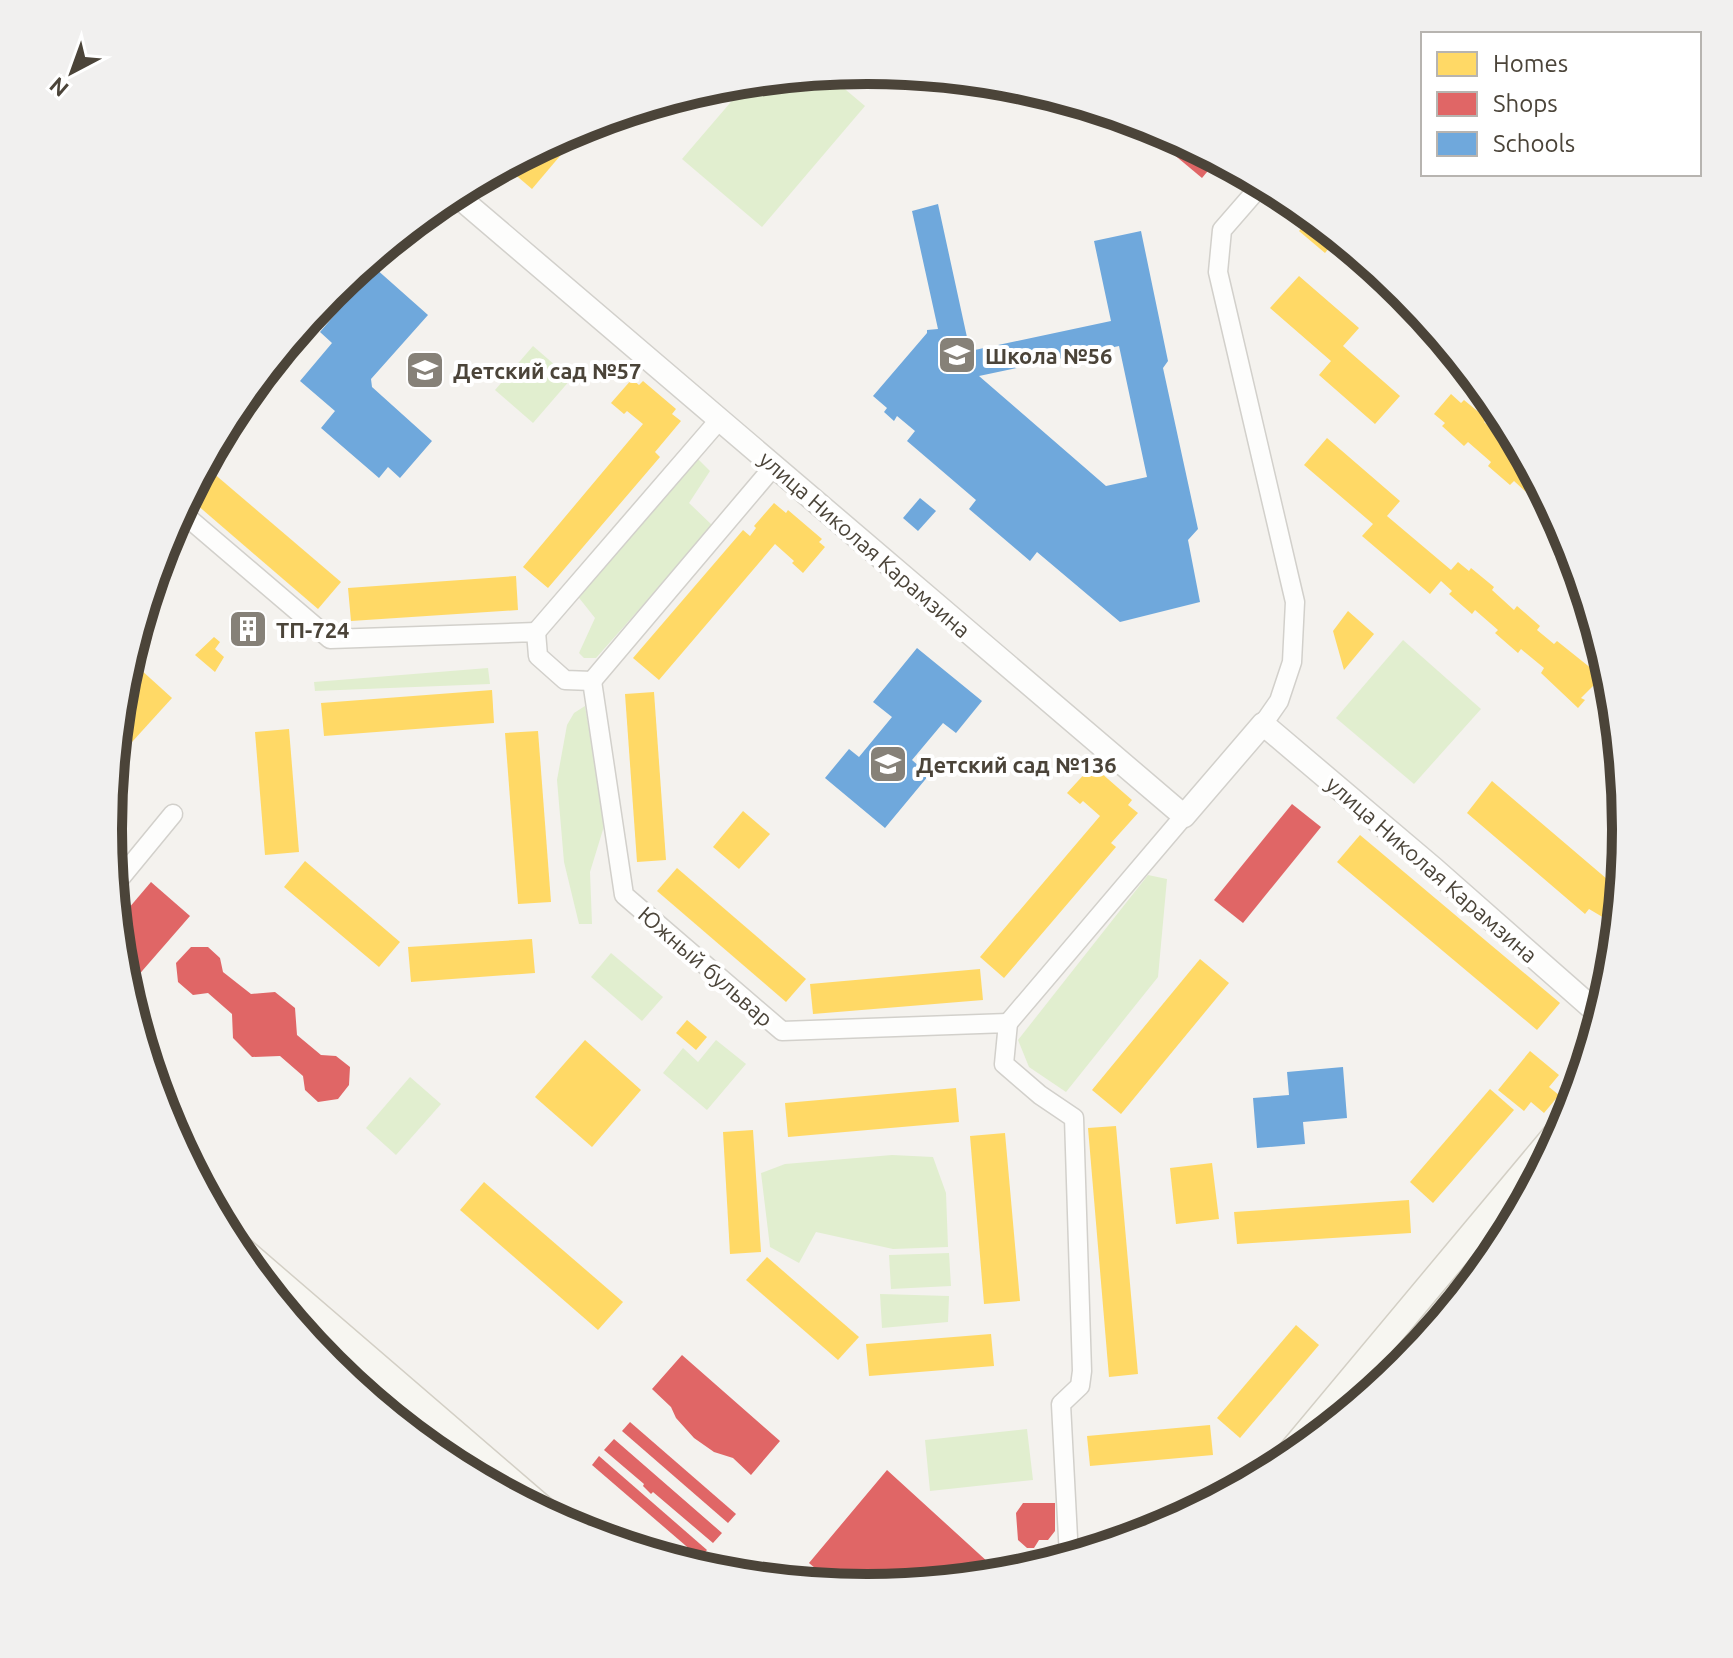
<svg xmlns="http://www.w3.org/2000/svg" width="1733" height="1658" font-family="Ubuntu,sans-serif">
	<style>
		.green { fill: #e1eecf }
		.homes { fill: #ffd966 }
		.shops { fill: #e06666 }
		.schools { fill: #6fa8dc; fill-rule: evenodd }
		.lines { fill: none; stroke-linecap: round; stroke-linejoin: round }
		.minor-casing { stroke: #d2d0cb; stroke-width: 21 }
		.tertiary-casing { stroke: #d2d0cb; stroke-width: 25 }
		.secondary-casing { stroke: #d3cfc5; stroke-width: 29 }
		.minor { stroke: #fdfdfc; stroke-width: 18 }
		.tertiary { stroke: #fdfdfc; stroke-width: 22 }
		.secondary { stroke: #f7f6f1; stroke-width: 26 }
		.labels { text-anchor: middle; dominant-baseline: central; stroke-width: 8; stroke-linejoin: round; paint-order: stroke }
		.poi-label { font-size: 22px; font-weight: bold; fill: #4b4439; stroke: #fff; text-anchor: start }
		.street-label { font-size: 22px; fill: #4b4439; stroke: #fff }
		.rim { fill: none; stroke: #4b4439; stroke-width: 10 }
	</style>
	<rect width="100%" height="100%" fill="#f4f2ee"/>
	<g class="green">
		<path d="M827 74 865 106 762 227 682 159 748 82Z"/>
		<path d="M533 346 571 379 533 423 495 390Z"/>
		<path d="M697 458 710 471 689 503 713 526 596 658H584L579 653 595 618 576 594Z"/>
		<path d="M1403 640 1481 709 1414 784 1336 718Z"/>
		<path d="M488 668 490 684 315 691 314 682Z"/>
		<path d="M585 706 605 823 590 872 592 924H579L564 862 557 780 567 725 574 713Z"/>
		<path d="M1148 875 1167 879 1158 977 1066 1092 1029 1067 1018 1040Z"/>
		<path d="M611 953 663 997 642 1021 591 977Z"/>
		<path d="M716 1040 746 1064 707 1110 663 1073 683 1048 698 1062Z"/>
		<path d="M410 1077 441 1104 396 1155 366 1128Z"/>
		<path d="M892 1155 933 1157 946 1193 948 1247 893 1249 816 1232 799 1263 770 1247 761 1173 785 1164Z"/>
		<path d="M949 1253 951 1286 891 1289 889 1255Z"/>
		<path d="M880 1294 949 1296 948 1322 882 1328Z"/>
		<path d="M1027 1429 1033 1480 930 1491 925 1440Z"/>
	</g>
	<g class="homes">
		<path d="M587 124 532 189 505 166 576 128Z"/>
		<path d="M1311 217 1337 238 1325 253 1299 231Z"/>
		<path d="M1299 276 1359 328 1343 346 1400 396 1375 424 1319 375 1331 361 1270 308Z"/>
		<path d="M632 379 639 385 643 381 676 409 672 414 681 421 655 452 660 457 548 588 523 567 643 424 627 411 624 414 611 403Z"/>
		<path d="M1451 394 1461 403 1464 400 1487 419 1484 422 1507 442 1510 439 1518 446 1567 537 1533 505 1536 501 1514 481 1510 485 1488 466 1491 462 1468 442 1464 446 1442 426 1445 423 1434 414Z"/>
		<path d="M1327 438 1400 501 1387 516 1451 570 1458 562 1469 571 1471 568 1494 587 1492 590 1514 610 1517 606 1540 626 1537 630 1554 644 1557 641 1602 677 1581 698 1585 700 1578 708 1541 673 1544 668 1521 649 1518 653 1495 633 1498 630 1475 610 1472 614 1449 594 1452 591 1441 581 1430 594 1362 536 1373 524 1304 465Z"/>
		<path d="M212 472 341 582 318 609 189 498Z"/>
		<path d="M774 503 786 513 788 510 822 539 819 542 825 547 803 573 792 563 794 561 775 544 659 680 633 658 743 530 750 536 756 528 754 526Z"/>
		<path d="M516 576 518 610 351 621 348 588Z"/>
		<path d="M1348 611 1374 634 1344 670 1333 631Z"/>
		<path d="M244 613 264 630 252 644 232 627Z"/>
		<path d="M214 637 220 642 215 649 224 657 215 672 195 655Z"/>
		<path d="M129 659 172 698 122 753 116 747 122 680Z"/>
		<path d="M492 690 494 723 324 736 321 703Z"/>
		<path d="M654 692 666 860 637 862 625 694Z"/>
		<path d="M289 729 299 852 265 855 255 732Z"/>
		<path d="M538 731 551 902 518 904 505 733Z"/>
		<path d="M1088 770 1096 776 1100 772 1132 800 1128 805 1138 813 1111 843 1116 847 1004 978 980 957 1100 816 1083 801 1080 804 1067 793Z"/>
		<path d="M1492 781 1614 885H1620L1616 922H1611L1589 909 1585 914 1467 813Z"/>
		<path d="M743 811 770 834 739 869 713 847Z"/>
		<path d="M1360 835 1560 1003 1537 1030 1337 862Z"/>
		<path d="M305 861 400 942 379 967 284 887Z"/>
		<path d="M677 868 806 979 786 1002 657 891Z"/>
		<path d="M532 939 535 973 411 982 408 947Z"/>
		<path d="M1200 959 1229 983 1121 1114 1092 1090Z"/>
		<path d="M980 969 983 1000 813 1014 810 984Z"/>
		<path d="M687 1020 707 1037 696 1050 676 1033Z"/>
		<path d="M585 1040 641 1090 592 1147 535 1097Z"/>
		<path d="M1530 1051 1559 1075 1549 1087 1559 1095 1544 1113 1531 1102 1524 1111 1498 1090Z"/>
		<path d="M956 1088 959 1122 788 1137 785 1103Z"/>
		<path d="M1490 1089 1514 1110 1433 1203 1410 1182Z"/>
		<path d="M1116 1126 1138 1374 1109 1377 1088 1128Z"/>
		<path d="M753 1130 761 1252 730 1254 723 1132Z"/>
		<path d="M1005 1133 1020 1301 984 1304 970 1136Z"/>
		<path d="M1212 1163 1219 1219 1176 1224 1170 1168Z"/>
		<path d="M484 1182 623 1302 598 1330 460 1210Z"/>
		<path d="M1409 1200 1411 1233 1237 1244 1234 1212Z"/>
		<path d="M767 1257 859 1337 838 1360 746 1280Z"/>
		<path d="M1296 1325 1319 1345 1240 1438 1217 1418Z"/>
		<path d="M991 1334 994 1366 869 1376 866 1344Z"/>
		<path d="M1210 1425 1213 1455 1090 1466 1087 1436Z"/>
	</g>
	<g class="shops">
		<path d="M1174 137 1217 160 1202 178 1166 148Z"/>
		<path d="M1292 804 1321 827 1243 923 1214 900Z"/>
		<path d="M151 882 190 916 136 978 121 965 117 922Z"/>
		<path d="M191 947H208L220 958 223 972 251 994 275 992 295 1008 297 1035 321 1055 336 1056 350 1067 349 1085 338 1099 318 1102 305 1090 303 1076 280 1056 252 1057 233 1038 232 1014 208 993 193 995 178 982 176 963Z"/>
		<path d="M682 1355 780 1441 751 1475 733 1458 714 1452 694 1438 676 1418 671 1407 652 1389Z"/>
		<path d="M630 1422 736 1514 728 1523 622 1431Z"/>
		<path d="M614 1439 722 1533 713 1543 653 1492 651 1494 643 1486 644 1484 604 1450Z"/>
		<path d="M599 1456 707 1550 700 1558 592 1465Z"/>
		<path d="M887 1470 989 1563 1003 1575 866 1588 835 1585 809 1563Z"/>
		<path d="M1023 1503H1055V1531L1048 1540H1039L1034 1548H1027L1018 1540 1016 1513Z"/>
	</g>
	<g class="schools">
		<path d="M938 204 970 351 1111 321 1094 241 1141 231 1168 361 1163 368 1198 529 1188 540 1200 602 1120 622 1037 552 1030 561 969 509 976 500 907 441 915 431 897 416 894 421 884 412 887 408 873 396 927 333V330L938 329 912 211ZM1119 346 1147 477 1106 486 979 376Z"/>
		<path d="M375 268 428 315 371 379 372 387 432 441 400 478 388 467 379 478 321 428 335 411 300 381 332 343 320 332Z"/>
		<path d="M920 498 936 511 918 531 903 518Z"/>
		<path d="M917 648 982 701 956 733 943 723 912 760 929 775 885 828 825 778 849 749 859 757 892 717 873 702Z"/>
		<path d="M1343 1067 1347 1118 1303 1122 1305 1144 1257 1148 1253 1098 1289 1095 1287 1072Z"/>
	</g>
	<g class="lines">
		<defs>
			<g id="minor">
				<path d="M1262 184 1222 230 1218 272 1295 602 1292 662 1279 701 1263 724"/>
				<path d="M180 511 330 639 536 632 538 656 565 680 592 681 624 895 782 1031 1008 1023 1004 1064 1040 1095 1074 1118 1082 1371 1080 1386 1061 1404 1069 1557"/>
				<path d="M536 632 720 419"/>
				<path d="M592 681 774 466"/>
				<path d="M113 887 173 814"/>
				<path d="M1008 1023 1184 816"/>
				<path d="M334 1369 354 1347"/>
			</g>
			<path id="tertiary" d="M454 193 1184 816 1263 724 1433 868 1600 1015"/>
			<g id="secondary">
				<path d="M230 1240 554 1519"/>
				<path d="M1282 1463 1565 1124"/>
			</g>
		</defs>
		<use href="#minor" class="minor-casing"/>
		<use href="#tertiary" class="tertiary-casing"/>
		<use href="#secondary" class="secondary-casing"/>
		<use href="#minor" class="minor"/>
		<use href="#tertiary" class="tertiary"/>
		<use href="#secondary" class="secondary"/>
	</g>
	<defs>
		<symbol id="school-square" viewBox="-11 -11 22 22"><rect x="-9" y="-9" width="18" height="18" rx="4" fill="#868178" stroke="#fff"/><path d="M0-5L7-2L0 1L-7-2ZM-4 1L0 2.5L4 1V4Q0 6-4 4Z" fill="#fff"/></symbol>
		<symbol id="building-square" viewBox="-11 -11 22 22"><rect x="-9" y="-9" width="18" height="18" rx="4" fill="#868178" stroke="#fff"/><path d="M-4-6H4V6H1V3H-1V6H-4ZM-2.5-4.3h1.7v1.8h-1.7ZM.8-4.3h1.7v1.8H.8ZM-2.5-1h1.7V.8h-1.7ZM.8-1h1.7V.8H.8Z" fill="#fff"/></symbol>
	</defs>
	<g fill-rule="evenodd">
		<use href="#school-square" x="935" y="333" width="44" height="44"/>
		<use href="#school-square" x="403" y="348" width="44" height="44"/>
		<use href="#building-square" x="226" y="607" width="44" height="44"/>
		<use href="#school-square" x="866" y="742" width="44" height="44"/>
	</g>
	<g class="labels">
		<g class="poi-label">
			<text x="985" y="355">Школа №56</text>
			<text x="453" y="370">Детский сад №57</text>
			<text x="276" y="629">ТП-724</text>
			<text x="916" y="764">Детский сад №136</text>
		</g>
		<g class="street-label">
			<text transform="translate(865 544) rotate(41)">улица Николая Карамзина</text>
			<text transform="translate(1432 869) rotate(41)">улица Николая Карамзина</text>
			<text transform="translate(706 966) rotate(41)">Южный бульвар</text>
		</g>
	</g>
	<path d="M0 0H1733V1658H0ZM122 829a745 745 0 1 1 1490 0a745 745 0 1 1-1490 0Z" fill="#f1f0ef" fill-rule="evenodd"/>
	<path class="rim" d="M122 829a745 745 0 1 1 1490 0a745 745 0 1 1-1490 0Z"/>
	<rect x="1421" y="32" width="280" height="144" fill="#ffffff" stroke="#b7b4b0" stroke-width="2"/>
	<rect x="1437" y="52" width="40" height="24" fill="#ffd966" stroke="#b7b4b0" stroke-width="2"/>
	<text x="1493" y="72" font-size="24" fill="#4b4439">Homes</text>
	<rect x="1437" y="92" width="40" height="24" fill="#e06666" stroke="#b7b4b0" stroke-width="2"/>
	<text x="1493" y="112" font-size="24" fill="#4b4439">Shops</text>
	<rect x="1437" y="132" width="40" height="24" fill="#6fa8dc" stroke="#b7b4b0" stroke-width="2"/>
	<text x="1493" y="152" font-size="24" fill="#4b4439">Schools</text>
	<g transform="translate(72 72) rotate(221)" stroke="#ffffff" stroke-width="6" paint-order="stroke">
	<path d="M0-6L14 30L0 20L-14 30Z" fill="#4b4439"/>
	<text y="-12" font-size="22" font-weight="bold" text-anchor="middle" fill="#4b4439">N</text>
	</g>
</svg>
